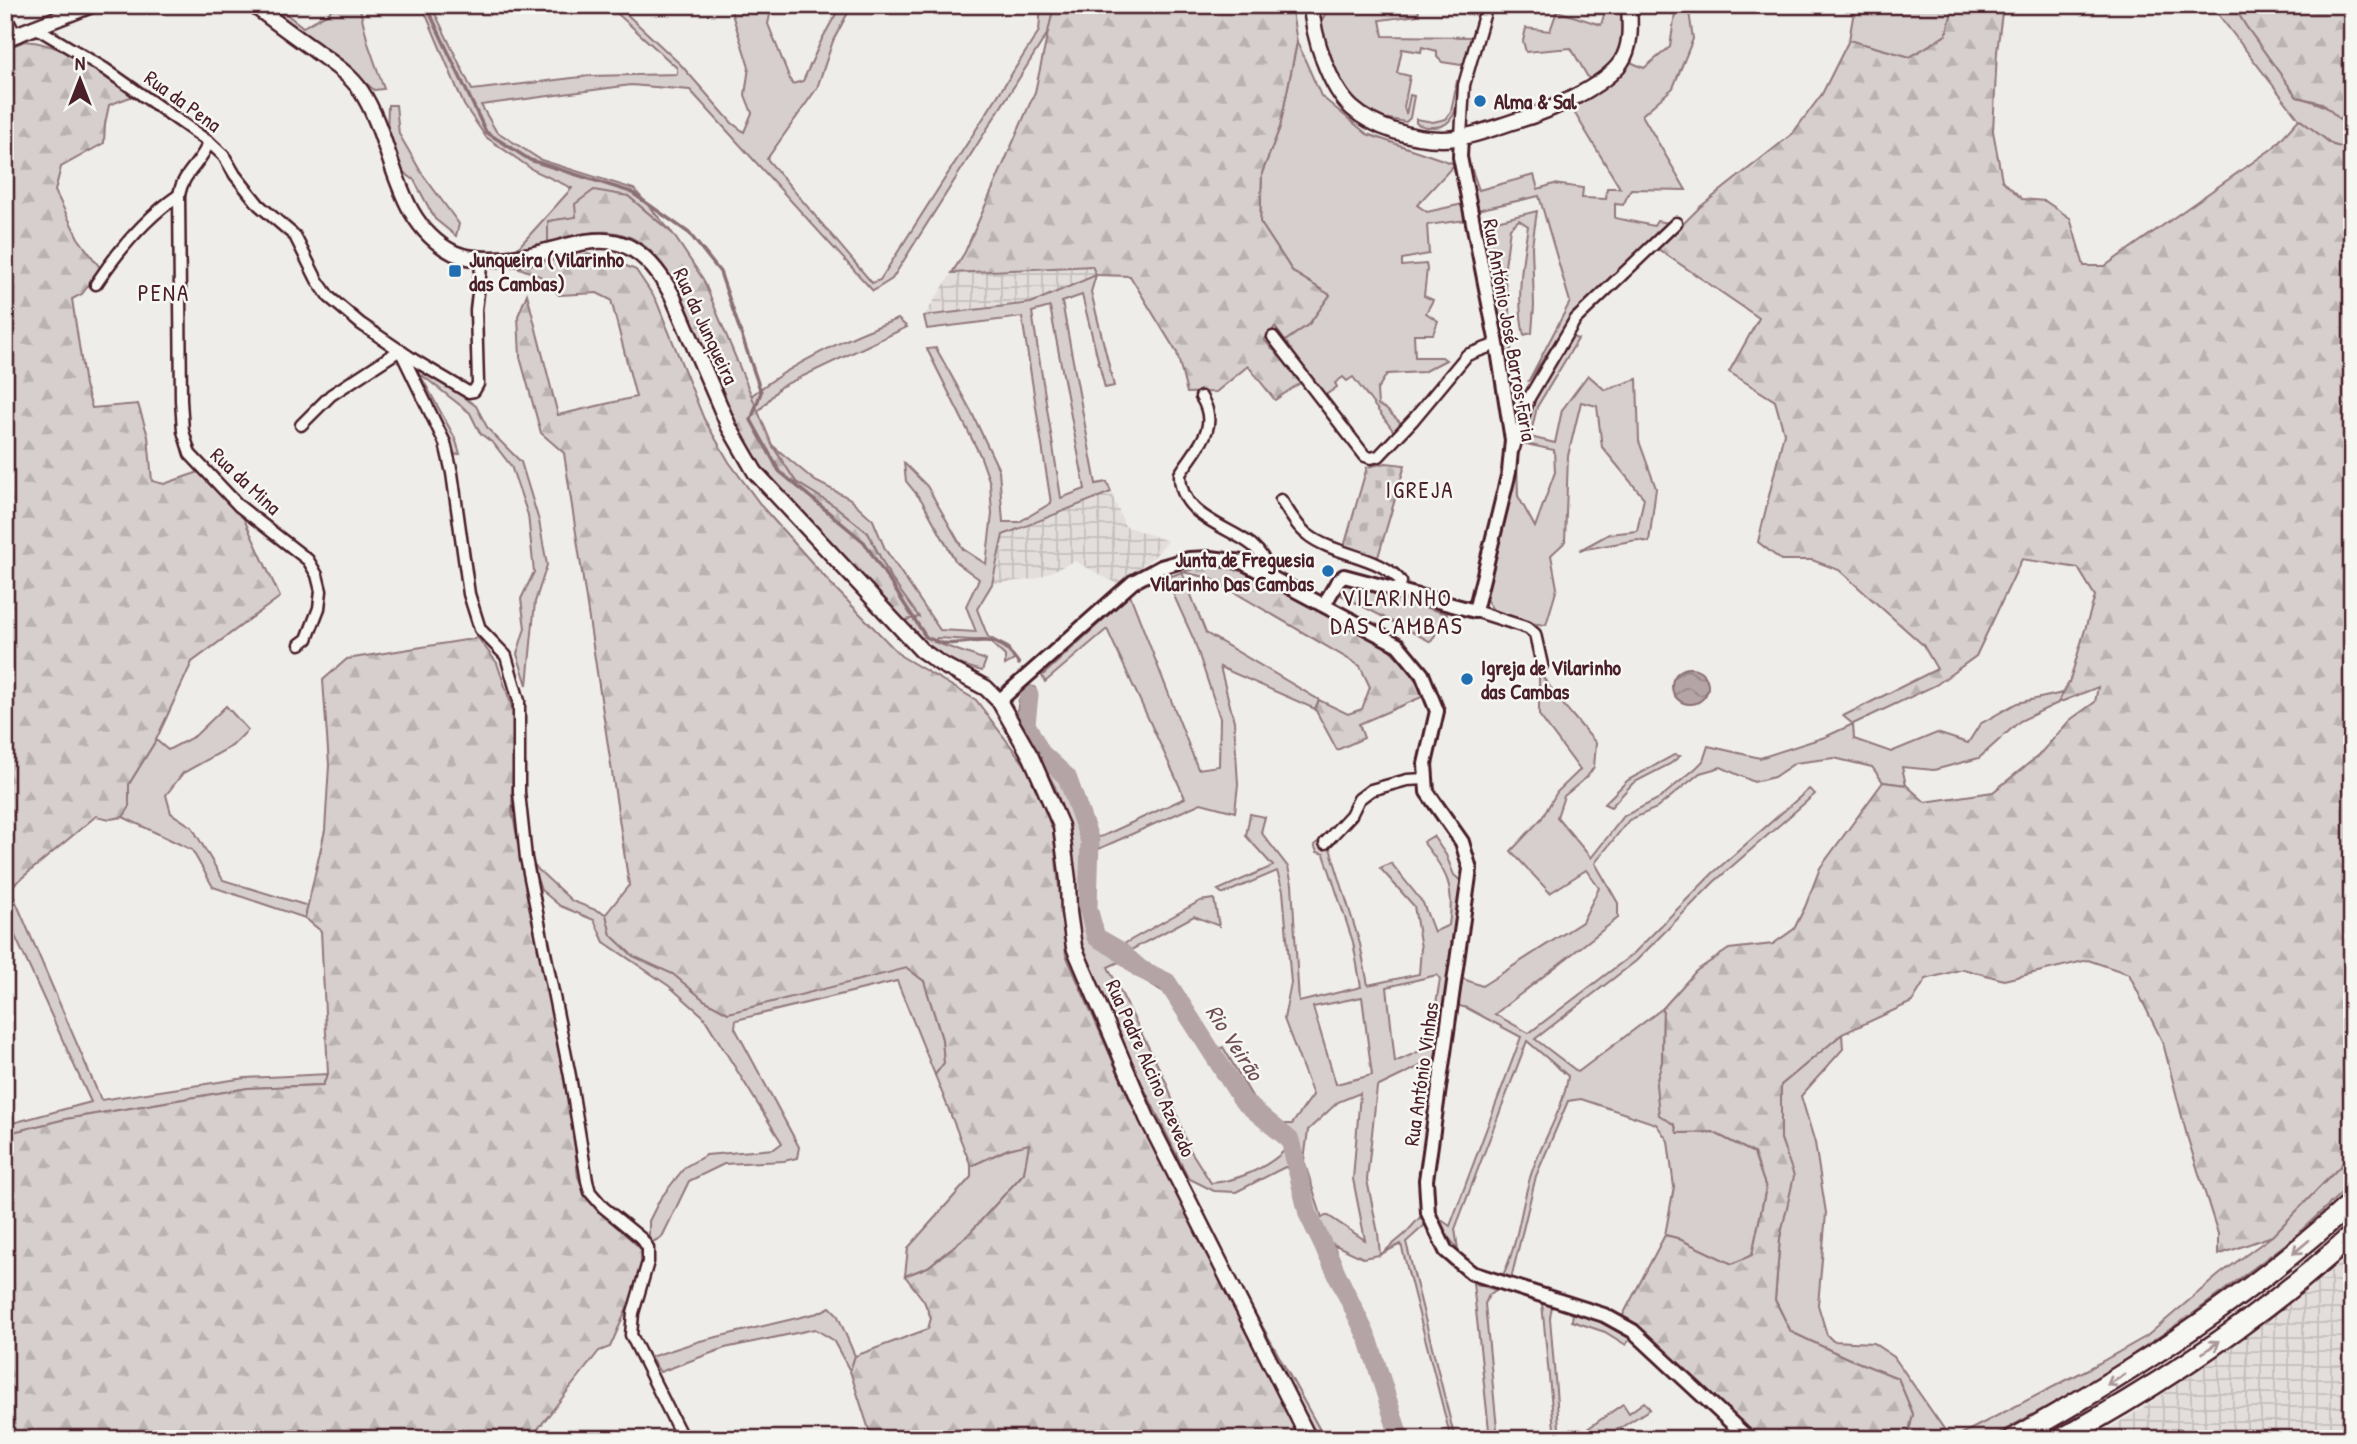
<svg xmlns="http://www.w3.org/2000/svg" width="2357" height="1444" font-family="'Patrick Hand',sans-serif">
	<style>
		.industrial { fill: url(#industrial-grid) }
		.grass { fill: #d7cfce; stroke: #90777c; stroke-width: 2; fill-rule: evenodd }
		.forest { fill: url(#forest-firs); stroke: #90777c; stroke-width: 2 }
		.cemetery { fill: url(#cemetery-stones); stroke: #90777c; stroke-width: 2 }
		.water { fill: url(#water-waves); stroke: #8a6f74; stroke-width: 2 }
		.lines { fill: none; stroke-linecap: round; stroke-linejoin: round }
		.stream { stroke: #8a6f74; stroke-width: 3.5 }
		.river { stroke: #b4a4a5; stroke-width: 19 }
		.minor-casing { stroke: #4a1f2b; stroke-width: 15 }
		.tertiary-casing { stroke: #4a1f2b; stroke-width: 18 }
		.secondary-casing { stroke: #4a1f2b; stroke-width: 19 }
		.motorway-casing { stroke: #4a1f2b; stroke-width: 24 }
		.minor { stroke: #f6f6f2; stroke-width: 10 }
		.tertiary { stroke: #f6f6f2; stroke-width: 12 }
		.secondary { stroke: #f6f6f2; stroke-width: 14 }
		.motorway { stroke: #f6f6f2; stroke-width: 19 }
		.oneway { stroke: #a99598 }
		.poi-dot { fill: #1f6fb2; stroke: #f6f6f2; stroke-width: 2.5 }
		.labels { text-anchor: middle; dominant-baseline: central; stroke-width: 5; stroke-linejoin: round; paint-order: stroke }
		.street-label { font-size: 21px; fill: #4a1f2b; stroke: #f6f6f2 }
		.poi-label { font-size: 21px; font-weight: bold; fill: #4a1f2b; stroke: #f6f6f2; text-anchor: start }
		.neighbourhood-label { font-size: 23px; letter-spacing: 2px; fill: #4a1f2b; stroke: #f6f6f2 }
		.water-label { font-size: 23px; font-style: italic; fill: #6f4e56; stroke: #f6f6f2 }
		.quarter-label { font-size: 24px; letter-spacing: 2px; fill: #4a1f2b; stroke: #f6f6f2 }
	</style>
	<defs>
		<pattern id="industrial-grid" width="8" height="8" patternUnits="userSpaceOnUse" patternTransform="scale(1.75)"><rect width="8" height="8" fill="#e3dedc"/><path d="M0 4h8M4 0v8" fill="none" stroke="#c4bebd"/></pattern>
		<pattern id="forest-firs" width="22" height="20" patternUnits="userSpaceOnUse" patternTransform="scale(1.75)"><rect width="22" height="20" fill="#d7cfce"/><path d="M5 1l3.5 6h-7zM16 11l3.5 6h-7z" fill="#bab1b1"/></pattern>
		<pattern id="cemetery-stones" width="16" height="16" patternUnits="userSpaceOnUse" patternTransform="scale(1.75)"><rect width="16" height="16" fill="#d7cfce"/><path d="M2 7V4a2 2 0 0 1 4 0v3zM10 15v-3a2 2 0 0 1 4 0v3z" fill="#bab1b1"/></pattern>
		<pattern id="water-waves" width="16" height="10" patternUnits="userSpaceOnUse" patternTransform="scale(1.75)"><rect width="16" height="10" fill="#b4a4a5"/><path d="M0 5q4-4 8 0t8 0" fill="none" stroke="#948587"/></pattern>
	</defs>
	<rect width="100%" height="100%" fill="#efedea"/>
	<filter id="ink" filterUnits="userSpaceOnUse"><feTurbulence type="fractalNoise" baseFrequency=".0143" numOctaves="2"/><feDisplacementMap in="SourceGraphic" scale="14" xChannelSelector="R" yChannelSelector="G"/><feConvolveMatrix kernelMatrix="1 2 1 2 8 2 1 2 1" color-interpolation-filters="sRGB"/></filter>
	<g filter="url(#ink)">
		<g class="industrial">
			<path d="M1093 266 1096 275 1031 303 924 316 952 273Z"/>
			<path d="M1111 492 1125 526 1168 541 1154 557 1117 584 1075 561 1035 579 992 584 1003 535Z"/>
			<path d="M2352 1252V1439H2090L2141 1409 2238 1343 2325 1276Z"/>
		</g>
		<g class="grass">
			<path d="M261 5H281L285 13 303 27 330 12 332 5H359L368 43 384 89 374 90 351 70Z"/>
			<path d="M422 5H431L472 90 589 76 677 74V68L608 5H617L681 65 732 123 744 132 752 113 745 95 749 67 731 11 727 5H765L770 15 768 24 792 84 803 81 822 39 841 5H852L833 41 817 88 767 159 872 283 880 280 1039 31 1041 5H1054L1049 31 892 279 873 291 690 90 631 85 481 105 496 131 541 160 634 189 673 234 628 196 576 217 548 221V242L516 250 572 188 533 170 486 137 464 105Z"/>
			<path d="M1329 5H1418L1419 15 1380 20 1383 36 1472 37 1465 63 1461 65 1442 62 1437 57V51L1422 47 1421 52 1402 49 1397 73 1410 76 1404 107 1406 114 1410 95 1414 96 1410 118 1406 122 1383 118 1353 102 1341 82 1326 49 1319 28Z"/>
			<path d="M1607 5H1623C1626 45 1624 58 1589 79L1571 48 1526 52 1523 41 1526 28 1550 31 1557 11 1601 25Z"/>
			<path d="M1673 5H1688L1693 39 1673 88 1642 115 1686 190 1631 189 1623 205 1615 204V218L1654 226 1657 221 1670 223 1572 316 1528 382 1570 302 1539 196 1477 210 1468 171 1472 170 1479 190 1534 175 1538 189 1554 184 1583 188 1582 198 1606 199 1607 188H1620L1571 107 1628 61 1644 68 1670 47 1675 13Z"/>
			<path d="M1855 5H1954L1946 35 1910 57 1849 40Z"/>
			<path d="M2211 5H2233L2246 26 2297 97C2327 104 2352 116 2352 150L2333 145 2299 119Z"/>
			<path d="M1297 42 1321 96 1367 134 1455 164 1417 205 1427 212 1463 204 1467 220 1427 225 1429 254 1402 259V266L1426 264 1427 269 1424 296 1433 300 1426 313 1438 321 1433 334H1414L1415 357H1442L1446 360 1423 372 1387 374 1377 390 1378 405 1386 409 1403 425 1395 433 1353 377 1347 381 1343 377 1335 383 1337 387 1324 396 1285 341 1309 324 1330 295 1293 272 1260 222 1262 173 1280 127Z"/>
			<path d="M1457 81 1461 83C1458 100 1457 128 1433 127 1426 127 1422 127 1416 123V119L1433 122 1446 119 1451 112Z"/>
			<path d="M388 105H396L399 134 421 172 459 224 456 236 435 219 414 180 402 171 387 135Z"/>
			<path d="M1537 211 1532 246 1534 305 1532 333 1524 335C1516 300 1522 261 1528 226L1519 220 1510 228 1504 274 1512 330 1511 353 1503 354 1480 225Z"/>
			<path d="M1096 275 1091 292 1114 386 1105 388 1082 295 1062 302 1096 484 1107 482 1111 492 1003 535 992 584 977 609 988 637 1008 647 1014 660 1005 665V656L989 641 937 638 934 642 986 660 982 671 955 663 923 646 902 621 918 616 890 577 868 533 836 507 796 482 772 445 815 481 849 498 873 520 885 549 940 630 976 632 966 606 979 579 956 562 922 501 906 481 904 463 927 486 963 549 986 564 992 514 990 483 980 455 927 349 936 348 971 411 999 470 1003 522H1019L1051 503 1022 317 927 329 924 316 1031 303ZM1050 307 1085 489 1061 498 1032 312Z"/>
			<path d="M898 319 907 327 780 387 758 412 751 396C789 365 852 335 898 319Z"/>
			<path d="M1569 336 1578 339 1537 407 1530 437 1555 443 1562 410 1588 375 1605 390 1637 379 1639 441 1656 488 1649 542 1637 540 1580 550 1609 534 1637 531 1644 498 1602 447 1597 406 1581 402 1568 456 1565 542 1551 555 1557 588 1546 625 1529 623 1495 613 1486 599 1491 566 1517 462 1518 496 1535 527 1555 472 1554 450 1521 443 1531 403Z"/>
			<path d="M417 367 422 368 476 406 488 429 521 462 539 521 547 565 535 602 527 685 517 654 525 628 521 599 534 572 528 515 511 466 494 444 480 433 470 413 423 376 422 378 455 438 460 454 452 455 441 422 414 372Z"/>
			<path d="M1182 572 1206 633 1319 700 1315 709 1220 667 1234 721 1238 784 1235 812 1201 803 1094 851V894L1096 921 1106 940 1122 945 1200 901 1214 899 1219 926 1194 916 1129 951 1147 969 1180 987 1211 1041 1201 1046 1167 994 1139 977 1121 961 1108 967 1167 1084 1187 1145 1211 1183C1237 1181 1267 1168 1285 1150L1282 1139 1241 1106 1213 1052 1223 1047 1253 1098 1282 1124H1292L1313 1095 1284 1019 1291 983 1283 891 1277 871 1223 894 1218 890 1273 866 1246 836 1250 814 1265 817 1261 832 1288 867 1292 884 1299 1002 1361 987 1353 942 1324 854 1317 852 1314 845 1325 836 1330 848 1360 944 1368 985 1419 974 1421 948 1414 906 1380 868 1391 863 1423 903 1434 932 1449 925C1455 886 1447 872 1423 842L1433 836 1446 855 1454 875 1462 882 1437 1058 1377 1087 1367 1180 1378 1233 1380 1255 1404 1235 1422 1215 1426 1224 1406 1242 1455 1439H1451L1401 1244 1379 1255 1363 1258 1333 1244 1375 1344 1405 1439H1396L1364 1345 1306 1225 1293 1172 1285 1167 1236 1192 1214 1191 1188 1178 1124 1047 1084 950 1078 927 1070 832 1055 787 1022 726 1017 713 1019 699 1030 686 1035 687 1036 693 1031 709 1033 726 1054 761 1073 774 1094 838 1103 836 1185 798 1107 629 1045 682 1042 676 1130 595 1198 769 1219 766 1220 718 1194 640 1166 578ZM1437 975 1440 979 1429 1047 1395 1062 1387 987ZM1362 997 1372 1075 1336 1084 1313 1007ZM1360 1093 1353 1179 1365 1240 1327 1215 1322 1218 1304 1161 1308 1130 1338 1102Z"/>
			<path d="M1345 584 1447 614 1431 642 1341 595Z"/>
			<path d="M1539 672 1566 708 1596 743 1594 767 1587 777 1564 796 1557 817 1591 858 1624 816 1660 798 1696 768 1703 761 1708 746 1760 758 1825 737 1853 724 1854 739 1891 752 1937 733 1968 743 1980 724 2017 703 2063 693 2058 703 2020 721 1979 758 1934 770 1902 767 1906 785 1883 782 1872 767 1834 758 1795 763 1774 777 1754 782 1721 767 1700 773 1657 808 1629 820 1595 863 1618 903V918L1495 1014 1529 1033 1633 954 1713 873 1809 789 1815 794 1714 882 1636 961 1535 1039 1578 1072 1663 1008 1662 1062 1656 1084 1678 1133 1713 1132 1754 1153 1766 1188 1752 1255 1732 1264 1677 1238 1665 1235 1674 1187 1668 1141 1656 1124 1581 1099 1568 1101 1536 1176 1511 1279 1502 1277C1518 1245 1520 1211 1530 1178 1540 1143 1563 1113 1568 1076L1527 1041 1455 1229 1458 1249 1446 1234 1437 1217 1450 1226 1521 1037 1467 1008 1456 1005 1461 978 1482 986 1582 922 1599 888 1586 870 1550 893 1511 851 1542 818 1557 792 1580 770 1539 715Z"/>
			<path d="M226 706 248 730 232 746 183 773 166 795 171 813 192 827 223 880 308 906 305 918 213 887 192 850 123 817 128 808 129 784 156 740 168 750 195 736Z"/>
			<path d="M1674 755 1680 756 1670 764 1633 783 1611 807 1604 804 1628 780Z"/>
			<path d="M532 864 572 901 606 914 611 935 633 956 673 974 704 1000 728 1013 906 967 924 981 942 1039 944 1063 935 1075 897 981 736 1020 735 1028 799 1147 797 1158 784 1161 724 1164 689 1181 662 1237 649 1244V1221L660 1199 685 1167 706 1155 774 1149 782 1143 703 1016 669 986 604 942 594 920 560 906 541 890Z"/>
			<path d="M10 888 101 1100 245 1078 328 1074 323 1085 248 1088 66 1119 5 1134V1125L91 1102 5 914V892Z"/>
			<path d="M1842 1034 1843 1049 1801 1096 1815 1143 1826 1213 1818 1305 1827 1335 1833 1341 1873 1343 1894 1357 1944 1429 1925 1439H1907L1913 1414 1898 1378 1847 1358 1791 1332 1775 1300 1780 1238 1793 1176 1781 1139V1085Z"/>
			<path d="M1030 1143 1024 1173 968 1235 928 1267 905 1276 908 1248 971 1177V1166L1008 1149Z"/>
			<path d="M2352 1154V1183L2291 1240 2194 1313 2094 1381 1988 1439H1952L2094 1366 2147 1336 2220 1274 2272 1236Z"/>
			<path d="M1473 1283 1496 1290 1489 1295 1485 1304 1498 1439H1490Z"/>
			<path d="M1240 1286 1325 1439H1315Z"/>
			<path d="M1542 1303 1552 1306 1550 1318 1560 1439H1555Z"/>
			<path d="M830 1307 837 1314 855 1356 850 1371 833 1340 815 1329 725 1348 660 1372 650 1357 700 1341 818 1313Z"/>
			<path d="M1573 1312 1606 1324 1631 1337 1626 1345 1605 1332 1572 1321Z"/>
			<path d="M1644 1402 1650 1409 1603 1439H1573L1623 1404 1629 1413Z"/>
		</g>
		<g class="forest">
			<path d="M1054 5H1291L1297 42 1280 127 1262 173 1260 222 1293 272 1330 295 1309 324 1285 341 1275 327 1264 340 1303 381 1275 400 1248 366 1216 392 1187 393 1177 353 1130 276 1096 275 1092 266 952 273 965 252 1035 92Z"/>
			<path d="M1954 5H2003L1997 52 1993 131 2002 180 2022 199 2045 201 2070 218 2084 266H2105L2273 148 2299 119 2333 145 2352 150V1154L2272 1236 2218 1255V1234L2187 1136 2163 1043 2129 974 2088 960 2004 980 1963 969 1926 979 1912 1002 1842 1034 1781 1085V1139L1794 1176 1780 1238 1775 1300 1791 1332 1847 1358 1898 1378 1913 1414 1907 1439H1756L1657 1343 1622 1317 1665 1235 1677 1238 1732 1264 1752 1255 1766 1188 1754 1153 1713 1132 1677 1133 1675 1125 1659 1115 1656 1084 1662 1062 1663 1008 1696 971 1729 949 1773 944 1794 929 1805 907 1820 868 1883 782 1906 785 1925 802 1993 792 2038 756 2070 720 2095 702 2098 687 2058 703 2070 680 2095 596 2078 568 2022 559 1976 656 1936 685 1853 724 1843 716 1937 669 1923 645 1839 570 1812 560H1781L1758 542 1784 433 1775 401 1729 372 1759 318 1658 249 1700 207 1792 134 1822 94 1849 40 1910 57 1946 35Z"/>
			<path d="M2233 5H2352V137L2348 127 2322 103 2297 97 2246 26Z"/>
			<path d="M25 41C67 44 100 73 133 96L109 105 105 124 104 143 61 167 55 191 78 238 101 269 82 294 72 299 85 385 92 408 138 404 148 436 152 481 164 484 199 472 243 517 280 597 192 662 156 740 129 784V808L123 817 110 819 96 816 5 892V49Z"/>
			<path d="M594 190 628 196 673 234 703 279 772 445 796 482 836 507 868 533 890 577 919 617 902 621C837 554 762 490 723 403 701 353 684 264 632 238 605 225 575 235 548 242V221L576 217 575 204Z"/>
			<path d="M587 254 612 260 636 270 656 300 704 419 729 462 763 508 832 585 901 656 976 700 1028 769 1053 831 1066 955 1133 1107 1300 1439H872L850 1371 855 1356 928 1329 931 1318 924 1301 905 1276 928 1267 968 1235 1024 1173 1029 1144 1008 1149 971 1166 935 1075 944 1063 942 1039 924 981 907 968 728 1013 704 1000 673 974 633 956 611 935 606 914 629 885 564 453 541 433 520 357 518 316 527 294 558 415 636 397 611 300 597 293 559 295 540 276 517 267Z"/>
			<path d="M1209 565 1243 568 1384 644 1408 668 1424 696 1359 724 1364 738 1337 750 1315 709 1319 700 1348 714 1362 709 1370 687 1360 666 1210 578 1182 572Z"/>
			<path d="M478 638 497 663 514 713 512 811 572 1119 578 1177 590 1201 641 1249 645 1268 610 1347 599 1351 530 1439H5V1134L66 1119 248 1088 323 1085 328 1074 321 931 305 918 325 830 329 765 323 680 347 659Z"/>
		</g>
		<path class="cemetery" d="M1386 463 1405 465 1378 557 1344 547 1367 467Z"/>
		<circle class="water" cx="1690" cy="686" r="18"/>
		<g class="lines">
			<path class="stream" d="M426 5 486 132 530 160 631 192 689 233 720 272 761 392 751 420 779 471 864 542 926 637C931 639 937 642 942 643 977 647 994 626 1019 664"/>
			<path class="river" d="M1029 695 1026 724 1041 753 1067 777 1090 841 1088 908 1096 937 1117 949 1140 969 1167 982 1243 1101 1290 1140 1308 1214 1369 1341 1400 1439"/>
			<defs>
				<g id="minor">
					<path d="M5 16 16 35"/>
					<path d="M35 27 105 69 209 142 224 156 235 175 259 205 295 236 317 280 329 297 361 324 414 360 468 392 474 391 478 384 476 310 482 259"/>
					<path d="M1461 136 1464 85 1487 5"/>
					<path d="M209 142C201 164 183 172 179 195L181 400 183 431 190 454 239 506 308 560 317 575 321 591 319 608 307 639 300 644"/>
					<path d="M96 284C118 251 145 218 179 195"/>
					<path d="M1273 337 1365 456 1371 458 1379 456 1413 420 1467 355 1497 344"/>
					<path d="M1201 397C1221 428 1196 448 1180 474 1179 516 1226 525 1252 545 1263 554 1267 566 1273 578"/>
					<path d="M301 425 331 395 400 350 445 443 452 473 469 594 480 629 506 656 519 701V792L526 858 570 1076 587 1181 590 1192 603 1207 642 1239 648 1248V1262L633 1313 631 1335 683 1439"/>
					<path d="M1514 448 1529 398 1575 320 1676 223"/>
					<path d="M1281 500C1289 512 1297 527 1308 535 1333 555 1384 557 1401 582L1399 590"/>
					<path d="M1475 611 1528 628 1535 634 1542 665"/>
					<path d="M1325 843 1351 815 1359 799 1371 790 1407 780 1426 779"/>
				</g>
				<g id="tertiary">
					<path d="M1324 605 1338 581 1344 576 1475 611 1509 472 1512 440 1497 344 1460 157 1461 136"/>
					<path d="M999 701 1133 582 1161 567 1189 559 1211 558 1242 562 1398 645 1422 674 1437 711 1425 764 1427 792 1462 842 1470 869 1426 1180 1428 1213 1446 1251 1472 1273 1604 1315 1633 1331 1749 1439"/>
				</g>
				<g id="secondary">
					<path d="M253 5C273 20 293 35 313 49 330 62 349 73 361 91 395 142 392 222 454 253 465 258 478 259 490 259 568 261 619 198 672 295L729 427 755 472 921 650 941 664 986 688 999 701 1031 757 1061 826 1068 880 1069 912 1074 947 1147 1118 1309 1439"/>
					<path d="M1311 5C1313 36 1329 87 1352 108 1374 128 1413 139 1442 139 1468 139 1495 127 1519 120 1547 112 1604 87 1621 62 1632 46 1630 24 1629 5"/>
					<path d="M5 39 92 5"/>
				</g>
				<g id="motorway">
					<path d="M2013 1439C2134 1371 2249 1297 2352 1202"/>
					<path d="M2061 1439C2165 1382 2264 1316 2352 1235"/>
				</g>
			</defs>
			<use href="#minor" class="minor-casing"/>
			<use href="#tertiary" class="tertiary-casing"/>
			<use href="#secondary" class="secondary-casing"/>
			<use href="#motorway" class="motorway-casing"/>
			<use href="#minor" class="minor"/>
			<use href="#tertiary" class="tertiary"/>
			<use href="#secondary" class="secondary"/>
			<use href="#motorway" class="motorway"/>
		</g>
		<defs><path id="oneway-shaft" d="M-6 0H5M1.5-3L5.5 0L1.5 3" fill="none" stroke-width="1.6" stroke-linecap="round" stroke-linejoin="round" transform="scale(1.75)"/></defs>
		<g class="oneway">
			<use href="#oneway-shaft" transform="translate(2301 1247) rotate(140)"/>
			<use href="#oneway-shaft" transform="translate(2211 1347) rotate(-35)"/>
			<use href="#oneway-shaft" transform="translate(2116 1380) rotate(149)"/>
		</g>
	</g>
	<g class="poi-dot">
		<circle cx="1480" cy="101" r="7"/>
		<rect x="448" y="264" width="14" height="14" rx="3.5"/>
		<circle cx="1328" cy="571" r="7"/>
		<circle cx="1467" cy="679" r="7"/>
	</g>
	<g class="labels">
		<g class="street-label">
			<text transform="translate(183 101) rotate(36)">Rua da Pena</text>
			<text transform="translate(706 326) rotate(65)">Rua da Junqueira</text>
			<text transform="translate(1510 330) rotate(80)">Rua António José Barros Faria</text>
			<text transform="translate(246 481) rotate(43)">Rua da Mina</text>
			<text transform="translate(1151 1068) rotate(66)">Rua Padre Alcino Azevedo</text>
			<text transform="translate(1421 1074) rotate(-82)">Rua António Vinhas</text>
		</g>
		<g class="poi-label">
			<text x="1494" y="101">Alma &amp; Sal</text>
			<text x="469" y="259">Junqueira (Vilarinho<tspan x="469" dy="24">das Cambas)</tspan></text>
			<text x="1314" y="559" text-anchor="end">Junta de Freguesia<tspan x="1314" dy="24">Vilarinho Das Cambas</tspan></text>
			<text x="1481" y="667">Igreja de Vilarinho<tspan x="1481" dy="24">das Cambas</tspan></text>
		</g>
		<g class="neighbourhood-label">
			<text x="164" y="292">PENA</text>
			<text x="1420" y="489">IGREJA</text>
		</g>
		<g class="water-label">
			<text transform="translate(1235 1042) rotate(57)">Rio Veirão</text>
		</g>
		<g class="quarter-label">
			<text x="1397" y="597">VILARINHO<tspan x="1397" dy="28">DAS CAMBAS</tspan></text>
		</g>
	</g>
	<rect width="2357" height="1444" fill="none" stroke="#f6f6f2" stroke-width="28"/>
	<rect x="14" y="14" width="2329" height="1416" fill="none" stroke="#4a1f2b" stroke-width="2.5" filter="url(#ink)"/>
	<g transform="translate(80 80)" stroke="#f6f6f2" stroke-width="5" paint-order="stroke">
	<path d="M0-5L12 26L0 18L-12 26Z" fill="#4a1f2b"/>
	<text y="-10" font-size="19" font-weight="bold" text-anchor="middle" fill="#4a1f2b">N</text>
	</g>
</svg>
